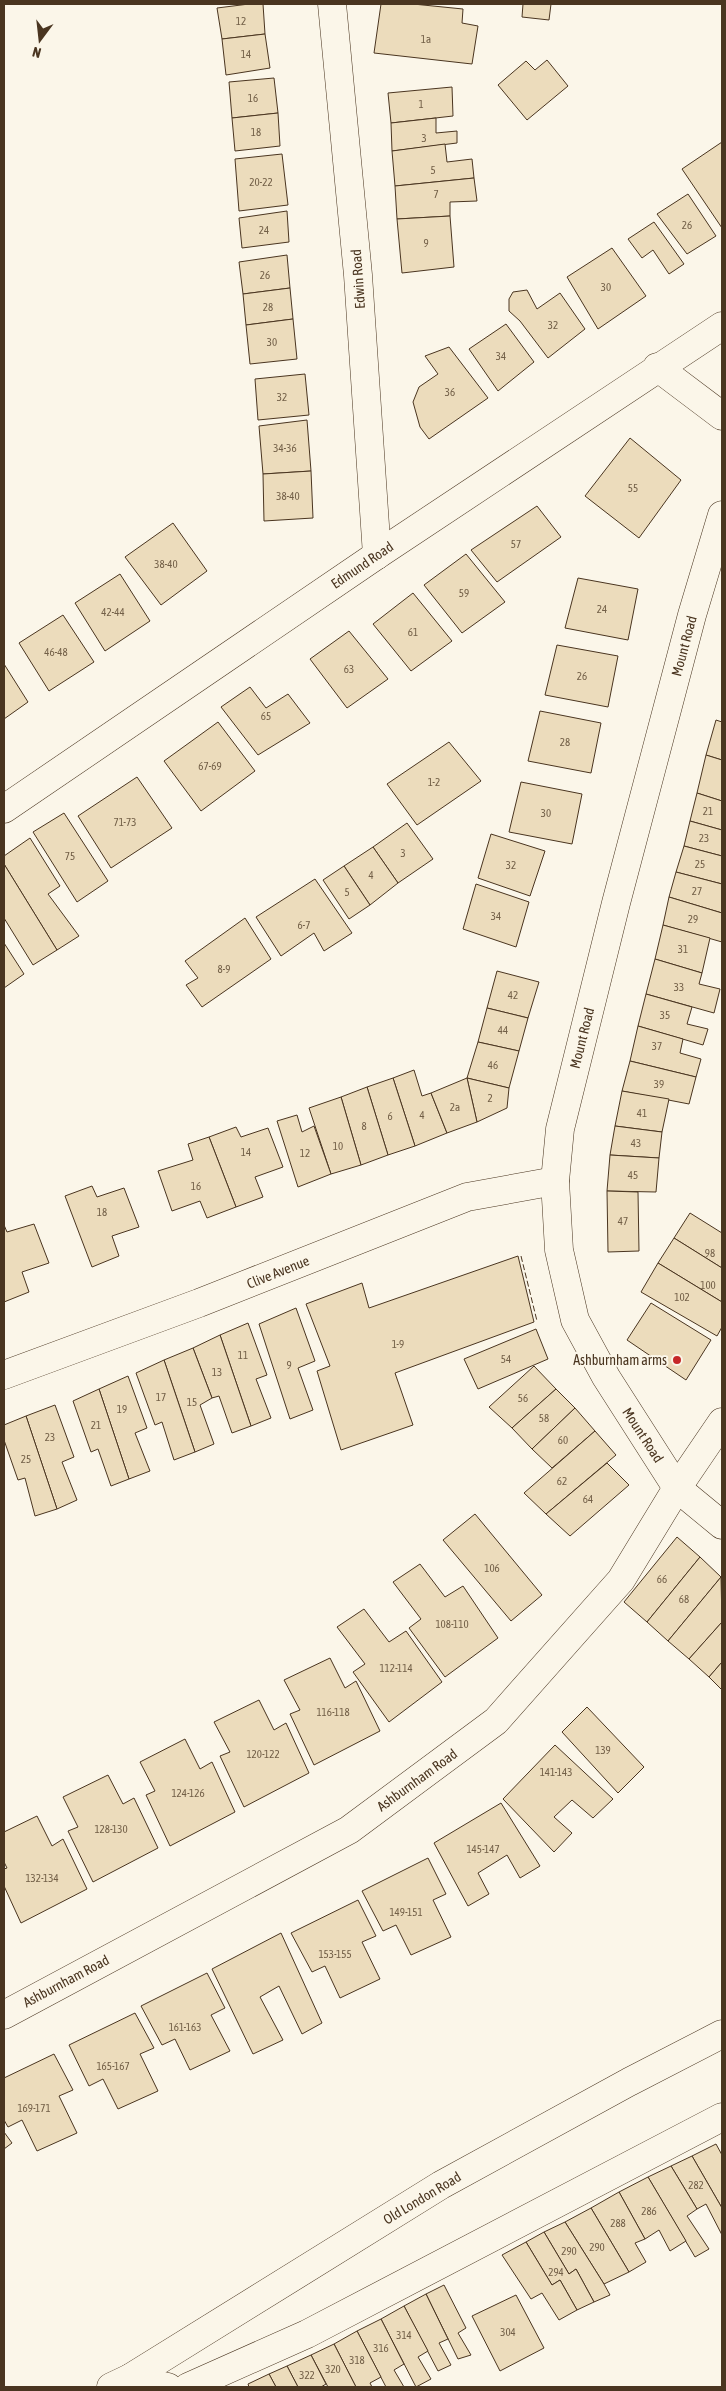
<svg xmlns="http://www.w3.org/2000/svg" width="726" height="2391" font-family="'Asap Condensed',sans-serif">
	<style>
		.building { fill: #ecdcbc; stroke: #4a3520 }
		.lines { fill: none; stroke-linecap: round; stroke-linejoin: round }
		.street-casing { stroke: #4a3520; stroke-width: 29 }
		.highway-casing { stroke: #4a3520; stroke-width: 29 }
		.street { stroke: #fbf6e9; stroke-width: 28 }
		.highway { stroke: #fbf6e9; stroke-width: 28 }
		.fence { stroke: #4a3520; stroke-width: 1; stroke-dasharray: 6 2.5; stroke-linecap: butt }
		.poi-dot { fill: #c62828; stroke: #fbf6e9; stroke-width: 2 }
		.labels { text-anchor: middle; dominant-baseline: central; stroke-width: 4; stroke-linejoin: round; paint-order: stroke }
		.number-label { font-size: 11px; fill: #725f47 }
		.street-label { font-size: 14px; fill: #4a3520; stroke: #fbf6e9 }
		.poi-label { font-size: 14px; fill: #4a3520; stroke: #fbf6e9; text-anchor: end }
	</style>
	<rect width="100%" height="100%" fill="#fbf6e9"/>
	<g class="building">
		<path d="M249 4H263L265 34 222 39 217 8Z"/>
		<path d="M381 4H413L463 9 462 23 478 26 472 64 374 53Z"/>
		<path d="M523 4H551L549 20 522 17Z"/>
		<path d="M265 34 270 68 226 75 222 39Z"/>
		<path d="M547 60 568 86 527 120 498 85 526 61 535 70Z"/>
		<path d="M274 78 278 113 232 118 229 82Z"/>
		<path d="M452 87 453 116 391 123 388 93Z"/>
		<path d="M278 113 280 146 235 151 232 118Z"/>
		<path d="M436 118V133L457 131V143L392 151 391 123Z"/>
		<path d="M722 142V228L682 169Z"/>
		<path d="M445 144 447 162 472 159 474 178 395 186 392 151Z"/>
		<path d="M282 154 288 205 239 211 235 159Z"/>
		<path d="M474 178 477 201 450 202V216L397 219 395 186Z"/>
		<path d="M688 194 716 236 687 254 657 214Z"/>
		<path d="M287 211 289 242 242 248 239 218Z"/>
		<path d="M450 216 454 267 402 273 397 219Z"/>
		<path d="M654 222 684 264 669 274 653 250 642 258 628 239Z"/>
		<path d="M612 248 646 296 598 329 567 277Z"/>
		<path d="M287 255 290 288 243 294 239 262Z"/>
		<path d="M290 288 293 319 246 325 243 294Z"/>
		<path d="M527 290 537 309 560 293 585 329 548 358 520 321 509 311V299L513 292Z"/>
		<path d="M293 319 297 359 250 364 246 325Z"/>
		<path d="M506 324 534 362 498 391 469 349Z"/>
		<path d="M449 347 488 398 429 439 420 427 413 402 419 387 438 374 425 356Z"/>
		<path d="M305 374 309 415 258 420 255 379Z"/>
		<path d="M307 420 311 471 263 474 259 426Z"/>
		<path d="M630 438 681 480 639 538 585 496Z"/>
		<path d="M311 471 313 518 264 521 263 474Z"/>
		<path d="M537 506 561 537 497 582 471 550Z"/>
		<path d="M173 523 207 571 161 605 125 557Z"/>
		<path d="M466 554 505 602 462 633 424 585Z"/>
		<path d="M120 574 150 621 105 651 75 603Z"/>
		<path d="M578 578 638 589 628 640 565 628Z"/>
		<path d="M413 593 452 641 411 671 373 624Z"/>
		<path d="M63 615 94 662 49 691 19 643Z"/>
		<path d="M349 631 388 679 347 708 310 659Z"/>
		<path d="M557 645 618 656 608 707 545 695Z"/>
		<path d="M4 664 28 702 4 719Z"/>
		<path d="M250 687 266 708 288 694 310 723 258 755 221 707Z"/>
		<path d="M540 711 601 723 591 773 528 761Z"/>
		<path d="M716 720 722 722V760L706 755Z"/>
		<path d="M218 722 255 771 201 811 164 761Z"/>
		<path d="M449 742 481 781 417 825 387 784Z"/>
		<path d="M706 755 722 760V801L697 793Z"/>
		<path d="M137 777 172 828 111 868 78 816Z"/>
		<path d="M521 782 582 794 572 844 509 832Z"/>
		<path d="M697 793 722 801V830L690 821Z"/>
		<path d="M64 813 108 881 77 902 33 832Z"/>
		<path d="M690 821 722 830V856L684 846Z"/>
		<path d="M407 823 433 859 398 883 373 847Z"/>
		<path d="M491 834 545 851 530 896 478 878Z"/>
		<path d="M30 838 60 886 48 894 79 936 57 950 4 864V856Z"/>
		<path d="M684 846 722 856V884L676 872Z"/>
		<path d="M373 847 398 883 370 905 344 866Z"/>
		<path d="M4 864 57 950 33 965 4 918Z"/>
		<path d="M344 866 370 905 349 919 323 880Z"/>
		<path d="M676 872 722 884V913L669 897Z"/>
		<path d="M315 879 352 933 324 951 314 933 281 956 256 917Z"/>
		<path d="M476 884 529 902 516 947 463 929Z"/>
		<path d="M669 897 722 913V942L663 925Z"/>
		<path d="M245 918 271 959 202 1007 186 985 198 978 185 961Z"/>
		<path d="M663 925 710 938 702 973 655 959Z"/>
		<path d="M4 943 24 974 4 988Z"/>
		<path d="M655 959 702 973 699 984 720 989 714 1013 646 994Z"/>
		<path d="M497 971 539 982 528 1018 487 1008Z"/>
		<path d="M646 994 692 1007 687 1024 708 1029 703 1045 638 1026Z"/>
		<path d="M487 1008 528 1018 519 1051 478 1042Z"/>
		<path d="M638 1026 683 1039 680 1053 701 1059 696 1077 630 1061Z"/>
		<path d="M478 1042 519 1051 509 1088 467 1078Z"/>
		<path d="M630 1061 696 1077 689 1104 622 1091Z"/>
		<path d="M414 1070 422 1096 431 1093 447 1133 415 1146 393 1078Z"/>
		<path d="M393 1078 415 1146 388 1155 367 1087Z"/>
		<path d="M467 1078 509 1088 507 1108 477 1122Z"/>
		<path d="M467 1078 477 1122 447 1133 431 1093Z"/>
		<path d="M367 1087 388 1155 361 1165 341 1097Z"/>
		<path d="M622 1091 669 1099 662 1132 615 1126Z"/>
		<path d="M341 1097 361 1165 331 1174 309 1108Z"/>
		<path d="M297 1115 302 1132 314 1126 331 1174 298 1187 277 1121Z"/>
		<path d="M615 1126 662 1132 659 1158 610 1155Z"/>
		<path d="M236 1127 241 1137 268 1128 283 1167 255 1177 263 1197 236 1207 209 1137Z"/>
		<path d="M209 1137 236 1207 207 1218 200 1201 172 1211 158 1171 193 1160 188 1144Z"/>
		<path d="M610 1155 659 1158 656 1192 607 1191Z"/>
		<path d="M92 1186 97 1197 124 1188 139 1227 112 1236 119 1256 92 1267 65 1196Z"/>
		<path d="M607 1191 638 1192 639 1251 608 1252Z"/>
		<path d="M690 1213 722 1233V1268L674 1238Z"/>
		<path d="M34 1224 49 1263 22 1272 29 1292 4 1302V1225L7 1232Z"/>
		<path d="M674 1238 722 1268V1302L658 1263Z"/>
		<path d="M518 1256 534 1322 395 1373 413 1425 341 1450 317 1371 330 1366 306 1304 362 1283 369 1308Z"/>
		<path d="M658 1263 722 1302V1327L717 1336 641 1292Z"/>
		<path d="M651 1303 711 1340 686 1380 627 1340Z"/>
		<path d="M296 1308 315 1361 298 1368 313 1410 290 1419 259 1324Z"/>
		<path d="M248 1323 267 1375 256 1379 271 1418 251 1426 220 1335Z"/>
		<path d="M536 1329 548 1359 478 1389 464 1359Z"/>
		<path d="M220 1335 251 1426 232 1433 219 1396 212 1398 193 1348Z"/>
		<path d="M193 1348 212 1398 200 1405 214 1444 195 1452 164 1360Z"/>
		<path d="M164 1360 195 1452 174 1460 162 1422 155 1425 136 1373Z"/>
		<path d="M534 1366 556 1389 512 1428 489 1407Z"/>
		<path d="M128 1376 147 1428 135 1433 150 1471 129 1479 99 1389Z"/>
		<path d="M99 1389 129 1479 111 1486 98 1449 91 1452 73 1401Z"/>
		<path d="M556 1389 575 1408 532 1449 512 1428Z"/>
		<path d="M55 1405 74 1457 62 1462 77 1500 57 1509 26 1416Z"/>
		<path d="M575 1408 595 1431 552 1468 532 1449Z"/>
		<path d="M26 1416 57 1509 35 1516 25 1478 18 1480 4 1440V1425Z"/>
		<path d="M595 1431 616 1455 546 1514 524 1493Z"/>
		<path d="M607 1463 629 1485 570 1536 546 1514Z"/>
		<path d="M475 1514 542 1595 511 1621 443 1540Z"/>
		<path d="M677 1537 700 1557 647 1622 624 1602Z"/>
		<path d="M700 1557 721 1577 668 1641 647 1622Z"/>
		<path d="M420 1564 445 1597 463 1586 498 1638 445 1677 409 1628 421 1619 393 1582Z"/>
		<path d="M721 1577 722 1622 689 1659 668 1641Z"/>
		<path d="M364 1609 389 1642 406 1631 442 1682 389 1722 353 1672 365 1664 337 1627Z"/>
		<path d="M722 1622V1662L709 1677 689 1659Z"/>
		<path d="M330 1658 345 1688 356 1681 380 1731 314 1765 290 1714 300 1710 284 1680Z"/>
		<path d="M722 1662V1690L709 1677Z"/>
		<path d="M259 1700 274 1730 286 1723 309 1773 244 1807 220 1756 230 1752 214 1722Z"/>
		<path d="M587 1707 644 1767 618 1793 562 1732Z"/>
		<path d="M185 1739 200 1769 212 1762 235 1812 170 1846 146 1795 155 1791 140 1762Z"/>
		<path d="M555 1745 613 1799 593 1818 572 1800 554 1817 572 1833 554 1852 503 1799Z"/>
		<path d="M108 1775 123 1804 134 1798 158 1848 93 1882 68 1831 78 1827 63 1797Z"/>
		<path d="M501 1803 540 1866 520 1878 507 1855 478 1873 489 1894 468 1906 434 1843Z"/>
		<path d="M37 1816 52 1846 63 1839 87 1889 21 1923 4 1886V1869L7 1868 4 1862V1832Z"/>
		<path d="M428 1858 446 1894 433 1900 451 1937 411 1955 396 1925 383 1931 362 1891Z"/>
		<path d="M358 1900 376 1936 362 1942 380 1979 340 1998 325 1966 312 1972 291 1933Z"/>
		<path d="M281 1933 322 2023 302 2034 279 1986 260 1997 283 2040 253 2054 212 1969Z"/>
		<path d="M207 1973 225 2008 211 2015 230 2051 190 2070 175 2039 162 2045 141 2006Z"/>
		<path d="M135 2013 154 2048 140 2054 158 2091 118 2109 103 2079 89 2086 69 2045Z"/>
		<path d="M54 2054 73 2090 59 2096 77 2133 37 2151 22 2120 8 2127 4 2120V2078Z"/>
		<path d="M4 2132 12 2143 4 2149Z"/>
		<path d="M716 2144 722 2155V2208L692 2156Z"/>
		<path d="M692 2156 722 2208V2235L706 2204 697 2209 671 2166Z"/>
		<path d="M671 2166 697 2209 687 2216 709 2249 695 2257 648 2177Z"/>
		<path d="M648 2177 686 2241 670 2251 659 2230 645 2239 619 2192Z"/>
		<path d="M619 2192 645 2239 635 2243 646 2262 629 2272 591 2208Z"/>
		<path d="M591 2208 629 2272 604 2284 565 2222Z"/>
		<path d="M565 2222 604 2284 610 2295 594 2302 576 2269 569 2274 544 2232Z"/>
		<path d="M544 2232 569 2274 576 2269 594 2302 577 2310 560 2280 552 2285 526 2242Z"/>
		<path d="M526 2242 552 2285 560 2280 577 2310 559 2320 542 2293 531 2299 502 2255Z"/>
		<path d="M444 2285 466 2328 458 2333 471 2355 458 2359 426 2294Z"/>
		<path d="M426 2294 448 2339 439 2343 451 2365 438 2371 404 2306Z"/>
		<path d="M516 2295 544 2348 500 2371 472 2316Z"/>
		<path d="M404 2306 428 2351 418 2357 431 2379 416 2387 381 2319Z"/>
		<path d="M381 2319 404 2364 394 2370 404 2387H386L357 2331Z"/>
		<path d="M357 2331 381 2377 370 2383 372 2387H356L334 2344Z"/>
		<path d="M334 2344 356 2387H328L311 2355Z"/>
		<path d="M311 2355 326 2384 321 2387H298L287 2366Z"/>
		<path d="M287 2366 298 2387H276L269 2374Z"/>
		<path d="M269 2374 276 2387H249L248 2384Z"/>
	</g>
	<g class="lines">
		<defs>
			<g id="street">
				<path d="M332 4 358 275 377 555"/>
				<path d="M657 367 722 416"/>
				<path d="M722 515 692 615 616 903 560 1129 555 1181 559 1250 575 1320 606 1377 677 1488 722 1525"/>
				<path d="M4 809 377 555 722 326"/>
				<path d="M4 1375 199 1303 467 1197 555 1181"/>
				<path d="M4 2015 349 1830 496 1721 621 1580 677 1488 722 1422"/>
				<path d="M130 2378 168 2387"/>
				<path d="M188 2387 307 2334 722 2117"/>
			</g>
			<path id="highway" d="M111 2387 130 2378 441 2185 629 2082 722 2034"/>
		</defs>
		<use href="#street" class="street-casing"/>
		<use href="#highway" class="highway-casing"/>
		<use href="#street" class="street"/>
		<use href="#highway" class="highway"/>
		<path class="fence" d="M521 1256 537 1321"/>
	</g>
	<circle class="poi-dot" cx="677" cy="1360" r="5"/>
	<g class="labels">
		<g class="number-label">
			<text x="241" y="21">12</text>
			<text x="426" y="39">1a</text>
			<text x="246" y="54">14</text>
			<text x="253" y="98">16</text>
			<text x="421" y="104">1</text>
			<text x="256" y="132">18</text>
			<text x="424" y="138">3</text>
			<text x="433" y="170">5</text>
			<text x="261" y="182">20-22</text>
			<text x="436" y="194">7</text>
			<text x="687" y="225">26</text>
			<text x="264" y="230">24</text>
			<text x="426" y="243">9</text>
			<text x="265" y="275">26</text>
			<text x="606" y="287">30</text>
			<text x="268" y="307">28</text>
			<text x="553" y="325">32</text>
			<text x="272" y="342">30</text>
			<text x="501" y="356">34</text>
			<text x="450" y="392">36</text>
			<text x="282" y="397">32</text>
			<text x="285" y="448">34-36</text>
			<text x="633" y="488">55</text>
			<text x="288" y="496">38-40</text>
			<text x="516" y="544">57</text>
			<text x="166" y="564">38-40</text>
			<text x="464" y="593">59</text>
			<text x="602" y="609">24</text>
			<text x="113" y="612">42-44</text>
			<text x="413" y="632">61</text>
			<text x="56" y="652">46-48</text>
			<text x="349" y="669">63</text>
			<text x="582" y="676">26</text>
			<text x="266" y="716">65</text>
			<text x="565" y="742">28</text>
			<text x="210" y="766">67-69</text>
			<text x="434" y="782">1-2</text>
			<text x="708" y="811">21</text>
			<text x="546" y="813">30</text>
			<text x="125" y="822">71-73</text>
			<text x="704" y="838">23</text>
			<text x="403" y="853">3</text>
			<text x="70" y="856">75</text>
			<text x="700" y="864">25</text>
			<text x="511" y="865">32</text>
			<text x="371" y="875">4</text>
			<text x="697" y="891">27</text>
			<text x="347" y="892">5</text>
			<text x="496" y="916">34</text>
			<text x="693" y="919">29</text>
			<text x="304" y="925">6-7</text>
			<text x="683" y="949">31</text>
			<text x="224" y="969">8-9</text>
			<text x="679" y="987">33</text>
			<text x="513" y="995">42</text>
			<text x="665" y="1015">35</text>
			<text x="503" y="1030">44</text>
			<text x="657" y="1046">37</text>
			<text x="493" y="1065">46</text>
			<text x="659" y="1084">39</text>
			<text x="490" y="1098">2</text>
			<text x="455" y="1107">2a</text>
			<text x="642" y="1113">41</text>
			<text x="422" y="1115">4</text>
			<text x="390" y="1116">6</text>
			<text x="364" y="1126">8</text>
			<text x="636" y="1143">43</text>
			<text x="338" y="1146">10</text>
			<text x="246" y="1152">14</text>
			<text x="305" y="1153">12</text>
			<text x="633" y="1175">45</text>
			<text x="196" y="1186">16</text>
			<text x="102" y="1212">18</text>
			<text x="623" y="1221">47</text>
			<text x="710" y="1253">98</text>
			<text x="708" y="1285">100</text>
			<text x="682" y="1297">102</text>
			<text x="398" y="1344">1-9</text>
			<text x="243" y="1355">11</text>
			<text x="506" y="1359">54</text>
			<text x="289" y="1365">9</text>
			<text x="217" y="1372">13</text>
			<text x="161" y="1397">17</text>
			<text x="523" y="1398">56</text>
			<text x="192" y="1402">15</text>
			<text x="122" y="1409">19</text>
			<text x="544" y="1418">58</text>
			<text x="96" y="1425">21</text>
			<text x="50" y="1437">23</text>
			<text x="563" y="1440">60</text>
			<text x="26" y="1459">25</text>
			<text x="562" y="1481">62</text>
			<text x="588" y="1499">64</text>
			<text x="492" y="1568">106</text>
			<text x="662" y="1579">66</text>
			<text x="684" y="1599">68</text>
			<text x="452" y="1624">108-110</text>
			<text x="396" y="1668">112-114</text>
			<text x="333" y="1712">116-118</text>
			<text x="603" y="1750">139</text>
			<text x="263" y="1754">120-122</text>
			<text x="556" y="1772">141-143</text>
			<text x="188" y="1793">124-126</text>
			<text x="111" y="1829">128-130</text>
			<text x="483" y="1849">145-147</text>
			<text x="42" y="1878">132-134</text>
			<text x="406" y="1912">149-151</text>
			<text x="335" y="1954">153-155</text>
			<text x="185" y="2027">161-163</text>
			<text x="113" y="2066">165-167</text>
			<text x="34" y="2108">169-171</text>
			<text x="696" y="2185">282</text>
			<text x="649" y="2211">286</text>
			<text x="618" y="2223">288</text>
			<text x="597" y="2247">290</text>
			<text x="569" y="2251">290</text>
			<text x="556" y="2272">294</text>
			<text x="508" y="2332">304</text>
			<text x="404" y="2335">314</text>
			<text x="381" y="2348">316</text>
			<text x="357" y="2360">318</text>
			<text x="333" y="2369">320</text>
			<text x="307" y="2375">322</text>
		</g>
		<g class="street-label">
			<text transform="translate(358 279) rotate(-94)">Edwin Road</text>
			<text transform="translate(362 565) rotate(-34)">Edmund Road</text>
			<text transform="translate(684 646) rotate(-75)">Mount Road</text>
			<text transform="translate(582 1038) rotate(-76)">Mount Road</text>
			<text transform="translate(278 1272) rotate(-22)">Clive Avenue</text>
			<text transform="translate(643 1435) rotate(57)">Mount Road</text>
			<text transform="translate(417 1780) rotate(-36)">Ashburnham Road</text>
			<text transform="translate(66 1981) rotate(-28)">Ashburnham Road</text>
			<text transform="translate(422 2198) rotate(-31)">Old London Road</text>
		</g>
		<g class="poi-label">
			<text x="667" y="1360">Ashburnham arms</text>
		</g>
	</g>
	<rect width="726" height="2391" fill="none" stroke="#4a3520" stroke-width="10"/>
	<g transform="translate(40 40) rotate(195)" stroke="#fbf6e9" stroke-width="4" paint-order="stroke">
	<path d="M0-4L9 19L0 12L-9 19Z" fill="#4a3520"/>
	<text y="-8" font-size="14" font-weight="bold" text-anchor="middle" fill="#4a3520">N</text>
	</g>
</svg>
